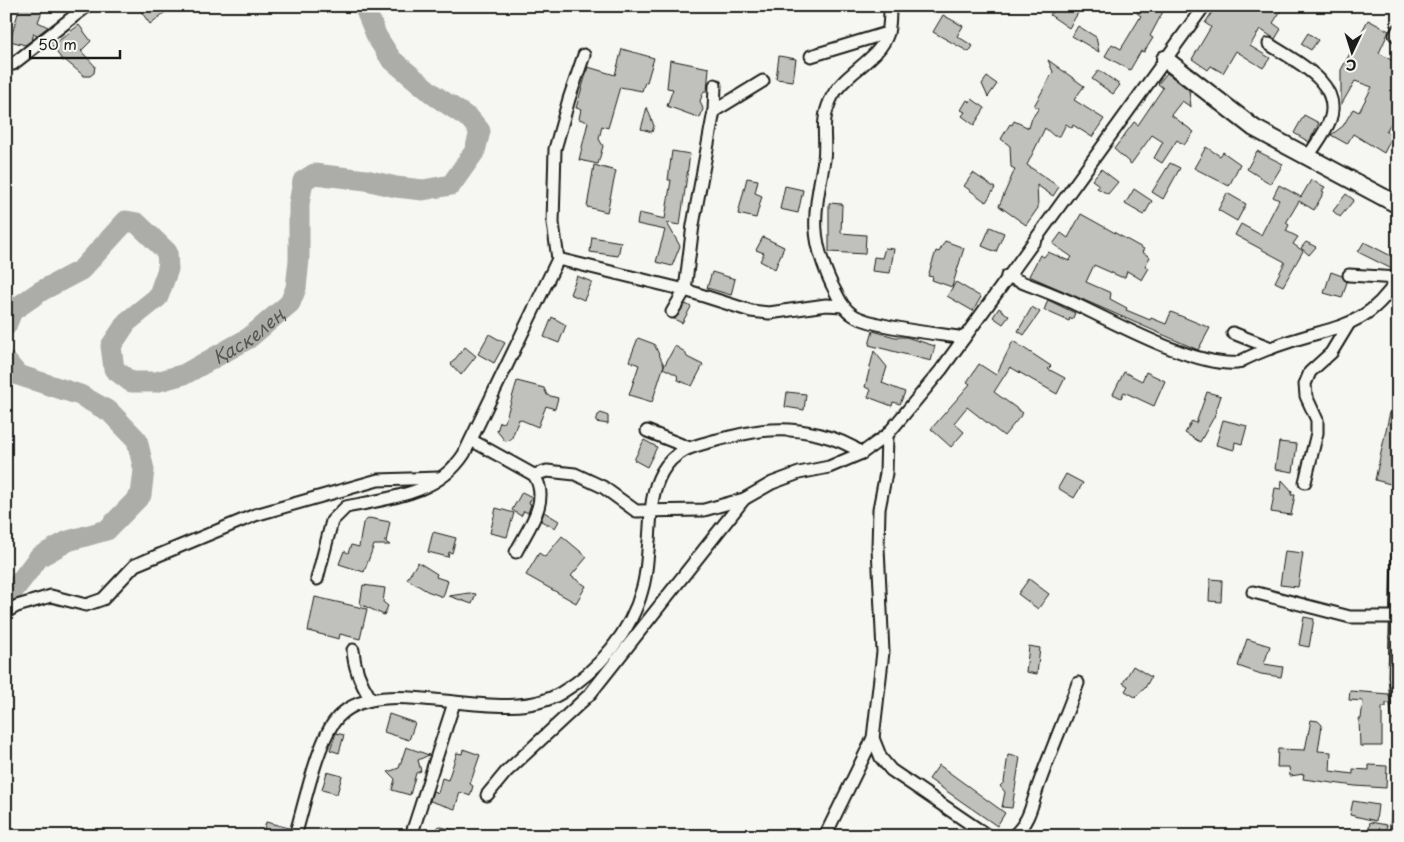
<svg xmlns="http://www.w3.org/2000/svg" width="1404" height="842" font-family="'Playpen Sans',sans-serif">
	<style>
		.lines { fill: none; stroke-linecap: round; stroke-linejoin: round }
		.river { stroke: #acaca9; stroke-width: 21 }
		.building { fill: #c0c0bd; stroke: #1c1c1c }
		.street-casing { stroke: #1c1c1c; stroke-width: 15 }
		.secondary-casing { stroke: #1c1c1c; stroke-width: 20 }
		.street { stroke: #f6f6f2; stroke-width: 11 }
		.secondary { stroke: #f6f6f2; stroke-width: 16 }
		.labels { text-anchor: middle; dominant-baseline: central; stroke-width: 4; stroke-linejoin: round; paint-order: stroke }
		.water-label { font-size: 18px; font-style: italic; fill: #565654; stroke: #f6f6f2 }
	</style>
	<rect width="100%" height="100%" fill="#f6f6f2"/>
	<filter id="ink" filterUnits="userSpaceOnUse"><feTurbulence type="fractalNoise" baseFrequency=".02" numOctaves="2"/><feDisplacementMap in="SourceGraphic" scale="10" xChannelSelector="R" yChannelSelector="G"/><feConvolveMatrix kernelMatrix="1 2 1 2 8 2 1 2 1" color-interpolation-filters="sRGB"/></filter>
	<g filter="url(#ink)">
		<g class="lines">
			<g class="river">
				<path id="s1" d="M6 326 12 311 41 291 81 270 126 221 137 223 167 252 168 269 158 297 127 322 111 346 114 369 131 382H156L185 374 249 338 290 303 296 288 299 260V204L303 181 314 174 366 180 396 187 423 190 451 185 475 151 480 131 470 119 434 95 391 59 377 37 364 6"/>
				<path d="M6 361 18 375 80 395 110 412 137 440 144 470 141 495 107 530 68 541 39 557 6 600"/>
			</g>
		</g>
		<g class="building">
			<path d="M20 6H44L38 22 48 27 36 36 34 33 32 40 25 45 10 41Z"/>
			<path d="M137 6H173L150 24Z"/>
			<path d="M1056 6H1068L1078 13 1069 28 1050 15Z"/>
			<path d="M1141 6H1166L1150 36 1153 38 1144 52 1141 51 1130 70 1105 56 1112 44 1121 49 1141 16 1137 13Z"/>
			<path d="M1216 6H1284L1273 23 1281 29 1275 39 1260 29 1250 46 1270 58 1263 68 1236 51 1223 73 1211 66 1208 70 1192 59 1211 27 1205 23Z"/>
			<path d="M943 15 963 26 957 36 973 46 969 52 933 32Z"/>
			<path d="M1368 20 1389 31 1379 53 1398 64V109L1386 132 1393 135 1384 153 1353 134 1347 144 1331 135 1343 126 1353 109 1359 112 1372 87 1355 81 1341 105V70Z"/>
			<path d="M79 25 91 41 81 51 95 66 94 73 90 76H84L65 60 63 61 52 46Z"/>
			<path d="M1078 26 1096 37 1099 52 1072 36Z"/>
			<path d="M1308 33 1318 40 1311 50 1301 44Z"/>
			<path d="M622 49 654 58 647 82H645L642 91 620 87 608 128 602 126 599 139 603 146 598 164 579 160 588 122 579 119 581 109 576 108 588 67 615 75Z"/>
			<path d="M779 56 796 59 793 81 776 79Z"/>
			<path d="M670 60 709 68 707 91H704L700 101 703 109 700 118 667 106 673 89 667 88Z"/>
			<path d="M1048 60 1084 86 1074 100 1104 119 1092 137 1073 125 1072 128 1066 124 1060 136H1054L1045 128 1027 165 1059 187 1053 196 1037 185 1038 208 1026 225 999 206 1015 169 1011 167 1010 146 1001 139 1010 124 1012 125 1014 121 1029 128 1032 118 1039 108 1034 106 1053 72Z"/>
			<path d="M1099 70 1120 85 1113 94 1092 79Z"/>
			<path d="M1167 73 1189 90 1191 107 1182 101 1171 115 1194 132 1184 145 1177 140 1162 163 1154 158 1163 142 1152 135 1131 164 1114 149 1134 122 1138 125 1163 88 1158 84Z"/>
			<path d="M987 77 997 84 988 97 982 84Z"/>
			<path d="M972 99 985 108 974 125 962 116 965 112 961 110 967 100 970 102Z"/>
			<path d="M647 107 654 126 652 132 641 129Z"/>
			<path d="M1304 115 1319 123 1309 142 1294 133Z"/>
			<path d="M1206 147 1220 156 1223 152 1240 164 1229 186 1194 168Z"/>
			<path d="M672 151 690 154 680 225 667 223 680 246 672 266 656 262 665 230 637 224 639 213 665 219 671 180H668Z"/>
			<path d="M1257 151 1283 164 1271 184 1247 169Z"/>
			<path d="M1170 163 1180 168 1163 199 1152 192Z"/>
			<path d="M594 165 616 171 607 212 587 207Z"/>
			<path d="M1101 169 1118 182 1108 194 1097 188 1099 185 1092 180Z"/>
			<path d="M973 173 995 188 986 202 964 186Z"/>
			<path d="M747 178 758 180 755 193 762 196 756 218 738 214Z"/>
			<path d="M1311 180 1325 187 1322 191 1324 192 1314 210 1299 201 1286 223 1289 225 1286 231 1298 237 1293 244 1303 251 1283 286 1275 282 1285 262 1235 235 1241 224 1261 235 1279 200 1273 197 1279 185 1301 197Z"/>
			<path d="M785 186 803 190 798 213 780 209Z"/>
			<path d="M1134 189 1152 201 1144 215 1125 204Z"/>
			<path d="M1227 193 1246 204 1237 221 1218 210Z"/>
			<path d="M1346 194 1354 200 1340 217 1333 211Z"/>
			<path d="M829 203 842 204 841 233 866 235 865 254 829 252Z"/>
			<path d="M1081 214 1144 249 1142 252 1150 257 1145 266 1149 268 1142 280 1127 271 1125 277H1121L1094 265 1086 282 1111 293 1110 299 1127 308 1126 310 1150 320 1151 318 1166 324 1171 312 1210 328 1198 350 1029 276 1040 255 1044 257 1048 252 1069 261 1072 257 1053 244 1061 233 1068 238Z"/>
			<path d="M990 227 1004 233 996 252 982 246Z"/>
			<path d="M592 237 621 242 618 256 590 252Z"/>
			<path d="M763 237 784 247 775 269 760 261 764 253 756 250Z"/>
			<path d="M945 241 964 248 952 287 932 280 933 277 928 276 936 251 939 252Z"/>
			<path d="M1306 242 1316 247 1309 255 1301 248Z"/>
			<path d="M1364 242 1397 259 1392 269 1358 252Z"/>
			<path d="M885 248 894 249 890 273 872 271 874 257 882 258Z"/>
			<path d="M712 272 735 279 731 295 707 288Z"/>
			<path d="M1331 272 1342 276 1347 282 1342 298 1324 293Z"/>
			<path d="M577 276 592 282 584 300 570 294Z"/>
			<path d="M956 282 981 297 973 311 947 296Z"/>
			<path d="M1048 300 1075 313 1072 320 1070 318 1069 321 1044 310Z"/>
			<path d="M686 304 691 307 682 323 674 319Z"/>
			<path d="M1032 307 1040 312 1024 335 1018 331Z"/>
			<path d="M999 308 1009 316 1003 324 993 317Z"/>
			<path d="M552 317 566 325 559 343 544 337Z"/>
			<path d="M873 331 895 337H906L935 346 931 361 869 345Z"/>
			<path d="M489 334 505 343 494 363 478 354Z"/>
			<path d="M638 338 654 344 664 365 652 402 629 395 639 365 629 361Z"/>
			<path d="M1013 341 1051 366 1048 369 1065 378 1057 394 1010 367 994 392 1023 413 1004 436 967 407 954 423 964 432 951 447 931 429 970 384 967 382 979 364 996 375Z"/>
			<path d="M675 346 685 352 687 357 703 365 692 386 678 380 677 375 663 368Z"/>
			<path d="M465 347 476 356 461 375 451 364Z"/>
			<path d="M874 351 887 367 882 383 905 392 900 404 893 402 892 406 868 397 871 390 865 387Z"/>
			<path d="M1124 372 1142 381 1146 372 1165 381 1154 406 1124 392 1121 398 1113 394Z"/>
			<path d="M517 381 544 388 547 395 558 398 555 409 546 406 538 427 519 419 511 440 505 441 497 431 500 422 503 423 506 418Z"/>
			<path d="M787 392 806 394 804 410 785 407Z"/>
			<path d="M1207 392 1221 396 1214 417 1200 442 1185 433 1192 421 1196 423Z"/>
			<path d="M1390 412 1398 414V486L1375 480Z"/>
			<path d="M601 413 608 416V424L596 422 598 415Z"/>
			<path d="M1223 420 1247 426 1242 444 1235 442 1234 450 1216 445Z"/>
			<path d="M644 440 657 447 647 467 634 460Z"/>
			<path d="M1279 442 1297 444 1293 472 1275 469Z"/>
			<path d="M1066 474 1083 483 1074 498 1058 488Z"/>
			<path d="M1282 480 1292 491 1291 495H1295L1291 515 1271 512 1275 488 1281 489Z"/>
			<path d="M522 492 532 497 529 503 531 504 528 513 524 511 521 516 512 510Z"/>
			<path d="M496 508 514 513 507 537 490 533Z"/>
			<path d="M544 512 559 521 555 528 541 521Z"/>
			<path d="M369 518 390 522 386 542 384 541 390 545H374L364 572 339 564 344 551 348 553 351 545 359 547 363 523Z"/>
			<path d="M433 532 456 538 452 553 449 552 448 557 428 552Z"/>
			<path d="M562 536 587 557 571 576 586 586 576 603 526 575 539 553 545 557Z"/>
			<path d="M1285 551 1303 553 1298 587 1280 585Z"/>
			<path d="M418 562 437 574 436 577 448 581 443 597 427 591 407 579Z"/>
			<path d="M1029 579 1049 594 1038 609 1018 594Z"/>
			<path d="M1210 579 1222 580 1221 602 1209 601Z"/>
			<path d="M363 585 385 588 383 602 388 606 384 615 360 604Z"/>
			<path d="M469 593 476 594 472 604 449 596Z"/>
			<path d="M315 597 367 609 360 639 340 634 339 639 308 631Z"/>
			<path d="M1304 617 1314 619 1309 647 1299 645Z"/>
			<path d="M1247 639 1270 646 1264 664 1283 667 1281 677 1261 674 1238 666Z"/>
			<path d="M1029 646 1040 648 1037 674 1026 672Z"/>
			<path d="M1133 666 1151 677 1145 688 1135 697 1125 691 1128 686 1123 683Z"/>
			<path d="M1350 691 1389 694 1390 703H1386V707H1382V746H1360L1359 719H1361L1363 701 1349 700Z"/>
			<path d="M389 714 415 723 409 740 384 732Z"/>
			<path d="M1311 720 1318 721 1322 725 1318 751 1331 752 1330 771 1353 774V769L1369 770V765L1387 766 1386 788 1355 786 1303 779 1304 774 1290 776 1289 767H1277L1278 749 1305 750Z"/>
			<path d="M336 733 344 735 339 753 330 750Z"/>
			<path d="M406 747 429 755 418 760 421 771 416 773 410 795 392 790 395 779 388 772 399 768Z"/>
			<path d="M463 749 480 755 470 784 473 786 470 796 460 792 455 809 430 801 433 791 438 793 442 778 448 780 457 753 462 754Z"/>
			<path d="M1008 755 1020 757 1012 808 1002 807 1005 792 1000 786 1004 782Z"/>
			<path d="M939 765 1005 813 997 826 929 779Z"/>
			<path d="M327 772 342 776 337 794 322 790Z"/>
			<path d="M1353 801 1378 805 1376 821 1350 815Z"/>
			<path d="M266 822 289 828 288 836H262Z"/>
			<path d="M1370 822 1387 825 1385 836H1368Z"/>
			<path d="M438 826 464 833 463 836H435Z"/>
		</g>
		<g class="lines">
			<defs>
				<g id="street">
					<path d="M890 6C890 15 890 24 888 33 879 61 842 73 830 101 820 123 827 138 824 160 815 212 808 234 832 285 838 296 842 308 853 315 871 327 940 334 964 338"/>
					<path d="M1395 35 1398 30"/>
					<path d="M1269 44C1294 61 1343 82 1330 120 1325 133 1315 145 1308 157"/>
					<path d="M811 56 887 33"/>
					<path d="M13 64 87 6"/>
					<path d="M714 111 763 81"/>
					<path d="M558 259 685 290 751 311 769 313 826 305 843 306"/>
					<path d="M1349 275 1398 278"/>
					<path d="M1007 276C1030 286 1055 294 1077 305 1118 324 1193 366 1237 363 1254 354 1272 347 1291 341 1340 325 1367 327 1398 279"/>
					<path d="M672 312 685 290 693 225 714 111 715 85"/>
					<path d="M1233 333 1271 348"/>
					<path d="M647 431 687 447"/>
					<path d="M471 440 534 475C551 501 528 528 516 552"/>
					<path d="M534 475 547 471 575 474 603 487 636 511 704 510 744 499 772 483 799 473 829 467 862 453 887 435 941 370 1204 6"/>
					<path d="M1305 482 1317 433V420L1306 396 1305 384 1310 372 1331 353 1348 325"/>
					<path d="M1398 551 1395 676 1398 716"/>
					<path d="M317 579 332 521 346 507C390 498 438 494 464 454L558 259 553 223 555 149 569 99 584 55"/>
					<path d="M1253 592 1350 617H1396"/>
					<path d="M6 612 17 606 51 596 86 605 103 599 135 565 255 515 378 480 439 478"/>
					<path d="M353 650C354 668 360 682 370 698"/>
					<path d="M873 738 881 758 891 770 988 836"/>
					<path d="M487 795 506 772 590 694 744 499"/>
					<path d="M295 836C304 806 317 745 334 722 375 665 499 731 561 693 598 671 631 632 642 590 647 575 647 557 649 541 651 517 650 493 662 472 675 449 694 446 717 440 735 436 752 431 771 430 800 428 838 436 862 453"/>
					<path d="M411 836 454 703"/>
					<path d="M825 836 873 738 883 652 878 548 879 509 886 473 887 435"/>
					<path d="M1013 836C1031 821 1032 801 1040 781 1052 748 1066 716 1078 683"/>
					<path d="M1396 836 1398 813"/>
				</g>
				<path id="secondary" d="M1165 59 1254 128 1398 205"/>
			</defs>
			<use href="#street" class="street-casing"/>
			<use href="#secondary" class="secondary-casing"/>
			<use href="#street" class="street"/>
			<use href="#secondary" class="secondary"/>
		</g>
	</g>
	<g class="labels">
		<g class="water-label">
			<text stroke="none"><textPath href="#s1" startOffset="505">Қаскелең</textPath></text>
		</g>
	</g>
	<rect width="1404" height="842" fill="none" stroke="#f6f6f2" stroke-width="25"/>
	<rect x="12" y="12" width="1379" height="817" fill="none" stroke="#1c1c1c" stroke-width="2" filter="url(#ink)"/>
	<g transform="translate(1352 52) rotate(184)" stroke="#f6f6f2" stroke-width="4" paint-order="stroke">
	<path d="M0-4L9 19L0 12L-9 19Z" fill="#1c1c1c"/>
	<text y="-8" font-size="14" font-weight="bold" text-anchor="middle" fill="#1c1c1c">С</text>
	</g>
	<path d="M30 50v8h90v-8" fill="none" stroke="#1c1c1c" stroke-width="2.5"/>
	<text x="38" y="50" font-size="15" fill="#1c1c1c" stroke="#f6f6f2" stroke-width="4" paint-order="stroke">50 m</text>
</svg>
